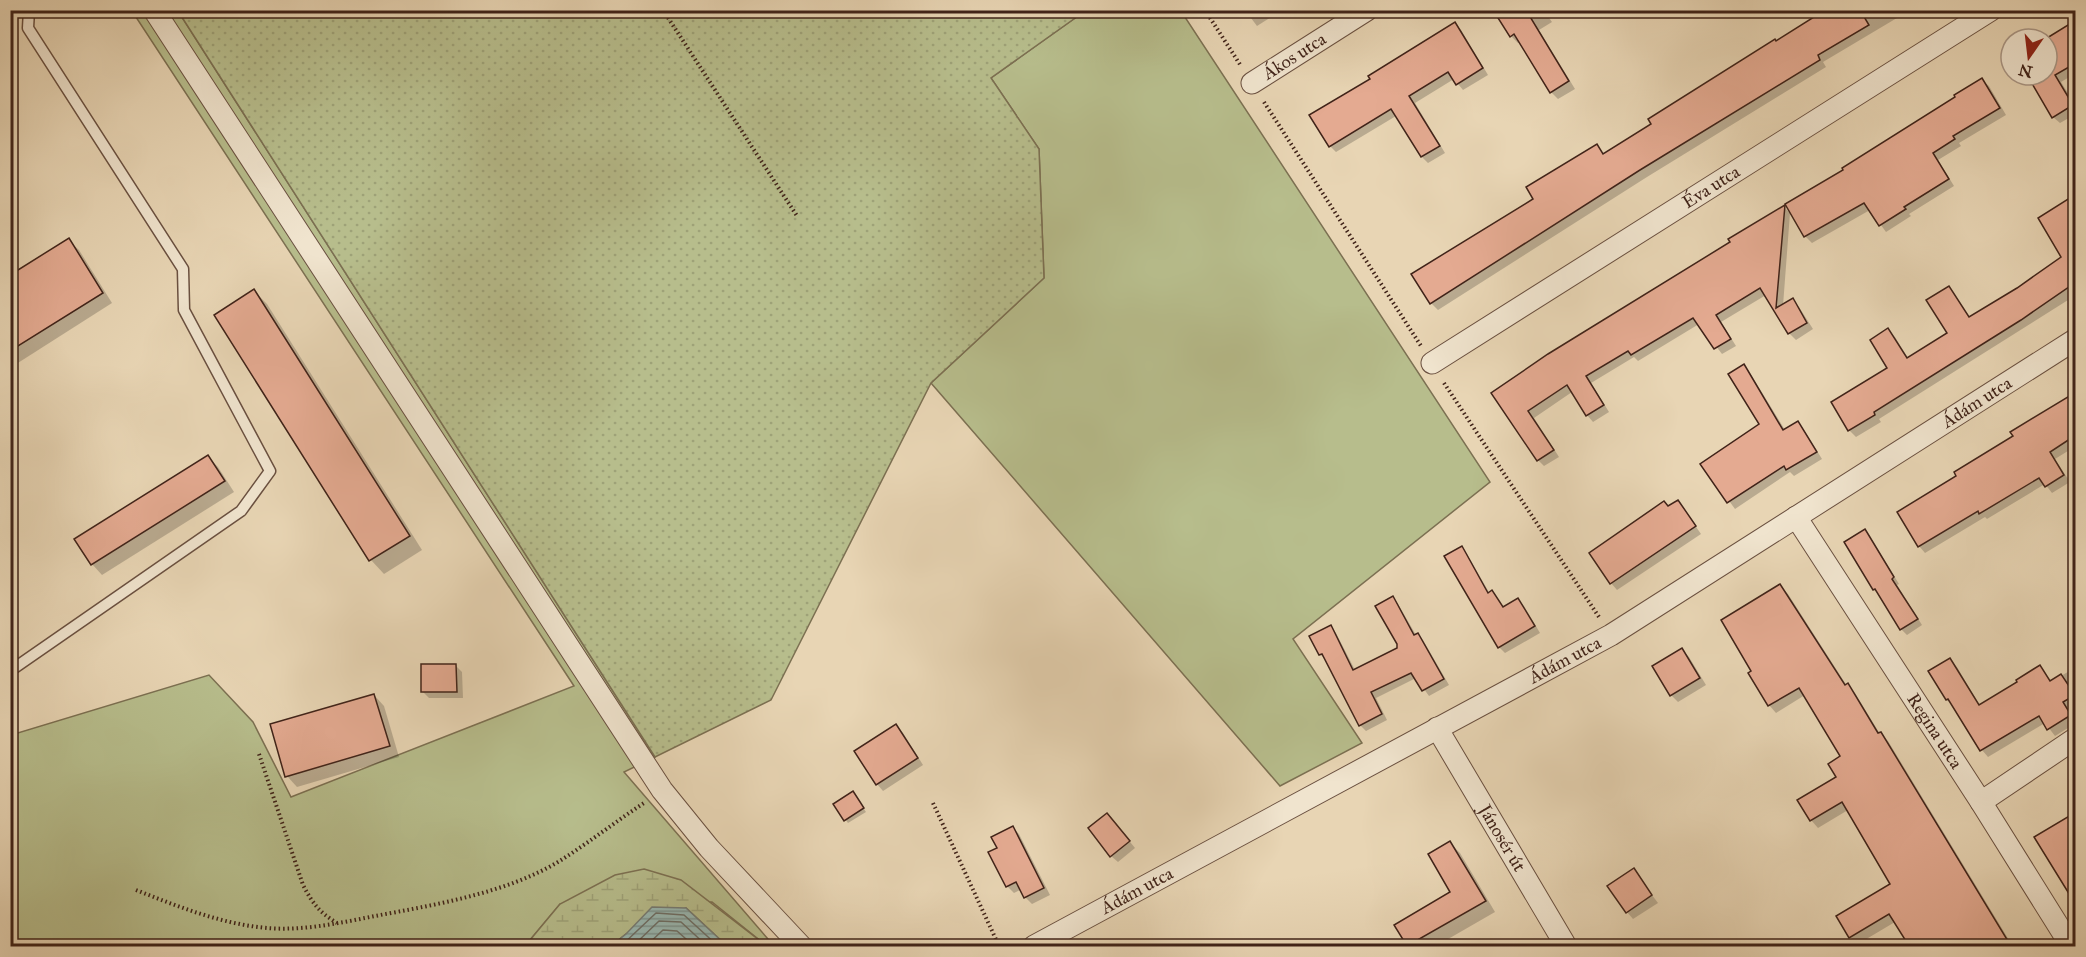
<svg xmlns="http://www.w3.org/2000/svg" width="2086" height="957" font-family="'IM FELL Great Primer',serif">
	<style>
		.grass { fill: #b7bd8c; stroke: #7c7052; stroke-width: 1.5 }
		.wetland { fill: url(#wetland-marsh); stroke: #7c7052; stroke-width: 1.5 }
		.park { fill: url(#park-dots); stroke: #7c7052; stroke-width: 1.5 }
		.water { fill: url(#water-rules); stroke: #757c75; stroke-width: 1.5 }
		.shadow { fill: #0003 }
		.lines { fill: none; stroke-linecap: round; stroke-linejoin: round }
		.shore { stroke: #6c6e66; stroke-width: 1.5 }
		.building { fill: #e4aa91; stroke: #402319; stroke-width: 1.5 }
		.service-casing { stroke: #6a5040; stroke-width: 13 }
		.minor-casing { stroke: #6a5040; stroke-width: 23 }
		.path { stroke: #402319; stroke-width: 4; stroke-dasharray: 1.5 3; stroke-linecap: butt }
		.service { stroke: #f0e4ce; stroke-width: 10 }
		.minor { stroke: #f0e4ce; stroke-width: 21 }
		.labels { text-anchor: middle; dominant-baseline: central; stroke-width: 6; stroke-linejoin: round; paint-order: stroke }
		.street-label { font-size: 18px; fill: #402319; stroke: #f0e4ce }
	</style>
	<defs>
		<pattern id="wetland-marsh" width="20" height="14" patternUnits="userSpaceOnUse" patternTransform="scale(1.5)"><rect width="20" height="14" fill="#b7bd8c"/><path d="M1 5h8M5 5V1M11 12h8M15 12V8" fill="none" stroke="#9ea278"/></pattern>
		<pattern id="park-dots" width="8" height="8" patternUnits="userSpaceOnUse" patternTransform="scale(1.5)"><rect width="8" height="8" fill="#b7bd8c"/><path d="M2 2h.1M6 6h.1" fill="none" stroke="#9ea278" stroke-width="1.8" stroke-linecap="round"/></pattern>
		<pattern id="water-rules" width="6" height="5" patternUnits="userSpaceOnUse" patternTransform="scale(1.5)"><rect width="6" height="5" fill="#98b8b3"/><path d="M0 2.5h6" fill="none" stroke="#7d9591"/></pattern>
	</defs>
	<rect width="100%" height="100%" fill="#e8d5b4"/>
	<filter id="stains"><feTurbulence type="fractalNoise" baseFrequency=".00333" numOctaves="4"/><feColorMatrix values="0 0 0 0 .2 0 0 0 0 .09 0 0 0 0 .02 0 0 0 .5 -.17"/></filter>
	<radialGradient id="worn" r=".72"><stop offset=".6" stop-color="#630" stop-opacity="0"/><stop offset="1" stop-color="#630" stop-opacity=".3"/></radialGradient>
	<g class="grass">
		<path d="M132 11H178L655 757 624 772 774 946H767L712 902 560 904 525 946H11V735L209 675 253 722 291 797 574 686Z"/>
		<path d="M1085 11H1181L1490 482 1293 639 1362 743 1280 786 931 383 1044 278 1039 149 991 78Z"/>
	</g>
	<path class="wetland" d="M644 869 681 880 767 946H727L686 908 626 934 611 946H525L560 904 615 875Z"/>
	<path class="park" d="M178 11H1085L991 78 1039 149 1044 278 931 383 771 700 655 757Z"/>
	<path class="water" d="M652 907 686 908 727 946H611L626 934Z"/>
	<g class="shadow">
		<path d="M1245 10H1282L1257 26Z"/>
		<path d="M1495 10H1554L1547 15 1552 22 1539 30 1575 89 1558 99 1551 92 1520 41 1518 43 1511 36Z"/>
		<path d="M1821 10H1913L1909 13 1907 12 1823 62 1826 67 1647 177 1438 310 1431 303 1413 274 1536 200 1596 146 1605 155 1823 14Z"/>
		<path d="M2076 22V73L2061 82 2076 106V114L2060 123 2053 117 2028 75H2047V43Z"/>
		<path d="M1454 24 1461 30 1488 75 1463 90 1454 79 1415 103 1445 153 1428 163 1422 157 1396 116 1336 152 1330 146 1372 79Z"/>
		<path d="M1982 80 1989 86 2006 115 1959 143 1961 146 1938 160 1954 186 1909 214 1911 216 1886 232 1870 210 1812 243 1805 236 1787 204 1845 170Z"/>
		<path d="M2076 196V295L1879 419 1881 422 1856 437 1849 430 1890 369 1888 330 1895 337 1908 358 1949 333V288L1955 295 1970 318 2018 289 2063 257Z"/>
		<path d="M1784 207 1790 213 1783 306 1792 300 1799 307 1813 329 1796 340 1789 333 1766 295 1721 322 1736 346 1722 354 1699 324 1638 361 1634 357 1591 383 1609 412 1593 422 1587 415 1572 392 1534 418 1559 457 1544 466 1538 460 1493 393 1732 243Z"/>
		<path d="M68 240 79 250 112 303 10 368V277Z"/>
		<path d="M254 291 267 304 422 550 384 574 371 560 216 315Z"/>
		<path d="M1744 366 1750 373 1785 430 1798 423 1804 430 1822 459 1794 476 1790 472 1735 509 1702 464 1761 425Z"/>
		<path d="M2076 393V446L2055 459 2070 482 2052 493 2045 484 1987 519 1985 517 1925 553 1919 546 1958 476Z"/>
		<path d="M208 457 218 467 234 492 102 575 92 564Z"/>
		<path d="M1678 501 1701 534 1617 590 1611 583 1668 508Z"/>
		<path d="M1864 531 1870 537 1899 584 1897 585 1922 625 1907 635 1901 629 1881 596 1874 589 1846 542Z"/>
		<path d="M1461 548 1467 554 1490 594 1492 592 1504 608 1518 600 1524 606 1540 633 1505 653 1499 647Z"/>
		<path d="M1780 586 1788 594 1847 686 1855 693 1880 734 1888 741 2009 940 2014 946H1910L1895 922 1858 944 1850 937 1892 884 1848 810 1818 828 1811 820 1838 777 1842 757 1805 695 1776 713 1769 705 1753 671Z"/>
		<path d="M1392 598 1398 604 1416 635H1417L1423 640 1449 685 1429 696 1416 678 1376 698 1387 720 1366 731 1360 725 1326 660 1320 654 1331 627 1336 633 1355 670 1398 649Z"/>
		<path d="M1682 650 1689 657 1706 685 1678 702 1671 695Z"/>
		<path d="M1950 660 1957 667 1980 706 2019 682 2040 667 2051 682 2076 667V705L2069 709 2076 723 2055 736 2045 723 1988 757 1982 750 1954 706 1947 700 1930 672Z"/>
		<path d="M456 666 462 672 463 698H429L423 692Z"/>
		<path d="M374 695 384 706 399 757 297 787 287 776Z"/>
		<path d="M896 726 903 733 923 765 883 791 877 784Z"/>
		<path d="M855 796 866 812 848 823 835 805Z"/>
		<path d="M1113 821 1135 848 1118 862 1111 856Z"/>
		<path d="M1013 828 1019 834 1050 895 1032 904 1025 897 1022 889 1014 893 1007 886 999 848Z"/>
		<path d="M1450 843 1460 853 1495 912 1436 946H1409L1396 926 1452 893Z"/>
		<path d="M1633 870 1658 903 1633 919 1627 912Z"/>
	</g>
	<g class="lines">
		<g class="shore">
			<path d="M621 946 656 913 684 915 718 946"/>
			<path d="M633 946 659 921 681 922 707 946"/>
			<path d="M646 946 663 930 677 931 694 946"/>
		</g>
	</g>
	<g class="building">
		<path d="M1493 10H1526L1569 81 1550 93 1514 34 1510 37Z"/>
		<path d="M1825 10H1860L1869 25 1818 55 1820 60 1640 170 1430 304 1411 274 1533 199 1526 187 1597 144 1603 154 1651 124 1648 119 1775 39 1776 41Z"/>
		<path d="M2076 20V63L2055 75 2073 105 2052 118 2027 75H2047V38Z"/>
		<path d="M1455 22 1483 68 1456 85 1448 72 1409 96 1440 146 1421 157 1391 109 1329 147 1309 115 1370 79 1368 76Z"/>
		<path d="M1982 78 2000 108 1953 136 1955 139 1933 153 1949 179 1904 207 1906 209 1879 226 1864 203 1804 237 1785 204 1843 170 1842 168 1955 97 1954 95Z"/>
		<path d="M2076 194V282L2021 320 1874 412 1875 415 1848 431 1831 402 1887 368 1870 340 1888 328 1907 358 1947 333 1926 300 1949 286 1969 317 2017 288 2061 257 2038 218Z"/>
		<path d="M1785 205 1776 308 1793 298 1807 323 1788 334 1760 288 1716 315 1731 339 1714 349 1693 318 1631 355 1628 351 1586 376 1604 405 1586 416 1567 385 1528 411 1554 450 1537 461 1491 393 1548 354 1730 242 1728 239Z"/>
		<path d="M69 238 103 293 10 351V275Z"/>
		<path d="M254 289 410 536 369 561 214 315Z"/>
		<path d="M1744 364 1783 430 1798 421 1817 452 1786 470 1784 466 1727 503 1700 464 1759 424 1728 374Z"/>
		<path d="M2076 392V435L2050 452 2064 475 2045 487 2039 478 1979 514 1978 511 1918 547 1897 512 1956 476 1954 472 2013 436 2010 432Z"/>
		<path d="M208 455 225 481 91 565 74 539Z"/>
		<path d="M1678 500 1696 526 1610 584 1589 553 1664 501 1668 506Z"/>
		<path d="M1865 529 1894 577 1892 579 1918 619 1900 630 1875 589 1873 590 1844 542Z"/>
		<path d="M1462 546 1488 593 1492 590 1503 607 1518 598 1535 626 1498 648 1444 556Z"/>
		<path d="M1780 584 1845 685 1848 683 1878 733 1881 732 2011 946H1909L1889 914 1849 938 1836 916 1890 884 1842 802 1810 821 1797 800 1836 777 1828 764 1840 756 1799 688 1768 706 1748 673 1751 671 1721 620Z"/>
		<path d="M1393 596 1414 635 1418 633 1444 679 1422 691 1411 673 1371 692 1382 714 1359 726 1322 654 1319 655 1309 636 1331 625 1353 670 1397 648V644L1375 606Z"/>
		<path d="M1682 648 1700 678 1670 696 1652 666Z"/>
		<path d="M1950 658 1979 705 2017 682 2016 680 2040 665 2050 681 2061 674 2075 695 2063 702 2071 715 2047 730 2039 716 1980 751 1948 699 1946 700 1928 671Z"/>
		<path d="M421 664H456L457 692H421Z"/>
		<path d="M374 694 390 746 285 777 270 724Z"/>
		<path d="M896 724 918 758 876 785 854 751Z"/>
		<path d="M853 791 864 808 844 821 833 804Z"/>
		<path d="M2076 812V905L2034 837Z"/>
		<path d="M1107 813 1130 841 1110 857 1088 828Z"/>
		<path d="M1013 826 1044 888 1024 898 1016 882 1006 887 988 852 997 848 991 837Z"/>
		<path d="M1450 841 1486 901 1407 946 1394 925 1450 892 1428 854Z"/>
		<path d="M1634 868 1652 895 1626 913 1607 886Z"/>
	</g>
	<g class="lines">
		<defs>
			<path id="service" d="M10 671 241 511 270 471 184 310 183 269 28 28 29 10"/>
			<g id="minor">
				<path d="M154 10 662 790 709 848 801 946"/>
				<path id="s1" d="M1252 83 1367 10"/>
				<path id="s2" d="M1432 363 1991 10"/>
				<path id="s3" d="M1796 517 1981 802 2071 946"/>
				<path id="s4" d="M1437 728 1566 946"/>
				<path d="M1981 802 2076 738"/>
				<path id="s5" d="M1034 946 1611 635 2076 339"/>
			</g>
		</defs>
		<use href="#service" class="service-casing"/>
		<use href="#minor" class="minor-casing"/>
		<g class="path">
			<path d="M663 10 797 216"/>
			<path d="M1205 10 1241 66"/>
			<path d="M1264 102 1421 346"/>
			<path d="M1444 383 1599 617"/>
			<path d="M259 754 303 885C313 904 319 912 337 923"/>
			<path d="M933 803 999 946"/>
			<path d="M136 890C179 907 222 924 267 928 303 931 340 923 375 916 434 905 506 893 558 862 587 844 615 822 644 803"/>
		</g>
		<use href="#service" class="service"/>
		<use href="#minor" class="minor"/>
	</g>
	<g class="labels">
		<g class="street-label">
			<text stroke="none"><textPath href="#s1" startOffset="50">Ákos utca</textPath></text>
			<text stroke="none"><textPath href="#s2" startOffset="330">Éva utca</textPath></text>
			<text stroke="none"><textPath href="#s5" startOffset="1089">Ádám utca</textPath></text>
			<text stroke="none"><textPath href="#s5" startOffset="603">Ádám utca</textPath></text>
			<text stroke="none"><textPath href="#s3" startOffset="255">Regina utca</textPath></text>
			<text stroke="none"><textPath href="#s4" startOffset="128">Jánosér út</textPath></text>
			<text stroke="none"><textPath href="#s5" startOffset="117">Ádám utca</textPath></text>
		</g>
	</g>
	<rect width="2086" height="957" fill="none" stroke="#e8d5b4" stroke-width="36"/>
	<rect x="12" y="12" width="2062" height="933" fill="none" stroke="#402319" stroke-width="3"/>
	<rect x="18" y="18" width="2050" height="921" fill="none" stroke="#402319" stroke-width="1.5"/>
	<g transform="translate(2029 57) rotate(194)"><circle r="28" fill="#f0e4ce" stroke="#aa9786" stroke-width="1.5"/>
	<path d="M0-4.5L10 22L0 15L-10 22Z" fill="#8f2418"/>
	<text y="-9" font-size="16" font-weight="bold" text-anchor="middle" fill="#402319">N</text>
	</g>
	<rect width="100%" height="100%" filter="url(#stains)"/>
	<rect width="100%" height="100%" fill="url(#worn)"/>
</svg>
